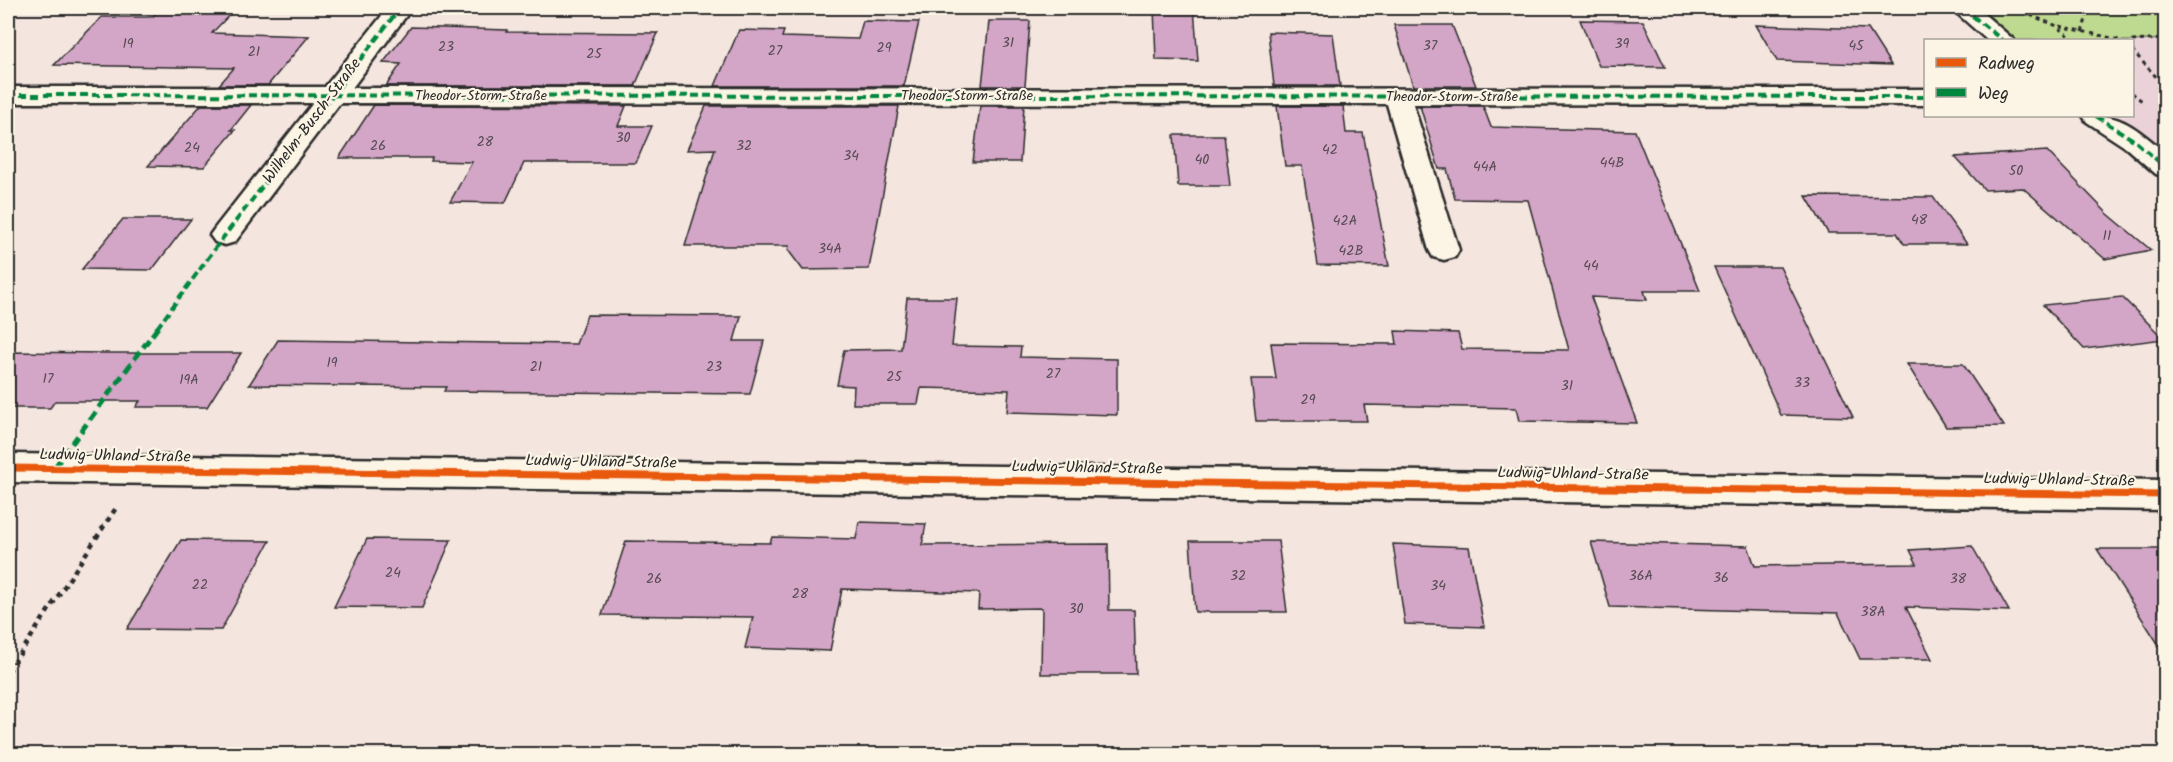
<svg xmlns="http://www.w3.org/2000/svg" width="2173" height="762" font-family="Kalam,sans-serif">
	<style>
		.built { fill: #ead2d8 }
		.green { fill: #bed990; stroke: #74825e; stroke-width: 1.5 }
		.building { fill: #d3a5c6; stroke: #2b2b2b; stroke-width: 1.5 }
		.lines { fill: none; stroke-linecap: round; stroke-linejoin: round }
		.minor-casing { stroke: #2b2b2b; stroke-width: 5 }
		.path-far1 { stroke: #2b2b2b; stroke-width: 3; stroke-dasharray: 4 4; stroke-linecap: butt }
		.path { stroke: #2b2b2b; stroke-width: 4.5; stroke-dasharray: 5 5; stroke-linecap: butt }
		.minor { fill: #fcf5e5; fill-rule: evenodd }
		.quiet-far1 { stroke: #00873e; stroke-width: 4; stroke-dasharray: 8 4; stroke-linecap: butt }
		.quiet { stroke: #00873e; stroke-width: 5; stroke-dasharray: 10 5; stroke-linecap: butt }
		.cycleway-casing { stroke: #fcf5e5; stroke-width: 10 }
		.cycleway { stroke: #e8590c; stroke-width: 7 }
		.labels { text-anchor: middle; dominant-baseline: central; stroke-width: 4.5; stroke-linejoin: round; paint-order: stroke }
		.number-label { font-size: 14px; fill: #554a52 }
		.far-street-label { font-size: 14px; fill: #2b2b2b; stroke: #fcf5e5 }
		.street-label { font-size: 16px; fill: #2b2b2b; stroke: #fcf5e5 }
	</style>
	<rect width="100%" height="100%" fill="#f4e5df"/>
	<filter id="ink" filterUnits="userSpaceOnUse"><feTurbulence type="fractalNoise" baseFrequency=".0167" numOctaves="2"/><feDisplacementMap in="SourceGraphic" scale="12" xChannelSelector="R" yChannelSelector="G"/><feConvolveMatrix kernelMatrix="1 2 1 2 8 2 1 2 1" color-interpolation-filters="sRGB"/></filter>
	<g filter="url(#ink)">
		<path class="built" d="M2165 39V168L2096 116H2132L2133 41Z"/>
		<path class="green" d="M1963 8H2165V39L2133 41 2002 40Z"/>
		<g class="building">
			<path d="M162 8H236L212 33 309 36 268 85H219L234 68 54 65 102 17H152Z"/>
			<path d="M1154 8H1194L1198 61 1156 60Z"/>
			<path d="M1580 20 1643 21 1665 67 1599 66Z"/>
			<path d="M863 21 919 22 904 86H715L739 30 784 31 782 37 858 39Z"/>
			<path d="M989 21H1030L1025 86H982Z"/>
			<path d="M1394 25H1452L1476 86H1413Z"/>
			<path d="M1756 25 1868 29 1891 65 1777 61Z"/>
			<path d="M411 27 507 30 506 32 658 33 635 86H386L401 64 383 63Z"/>
			<path d="M1268 32 1333 34 1340 86H1274Z"/>
			<path d="M201 105H251L231 130H235L204 167 148 166Z"/>
			<path d="M374 105 626 106 618 126H652L636 163H524L505 203 450 202 472 162 431 161 432 158H339Z"/>
			<path d="M706 106H899L869 269 803 270 788 250 789 246H685L715 149 687 150Z"/>
			<path d="M980 106H1024L1020 162H973Z"/>
			<path d="M1277 106H1343L1346 133H1363L1389 266 1318 265 1302 166H1285Z"/>
			<path d="M1420 106H1483L1491 127 1635 131 1700 291H1644L1647 300 1591 297 1637 423 1519 421 1516 408 1364 405 1367 421H1256L1251 379H1276L1271 343 1397 344 1395 331 1458 333 1462 349 1569 350 1528 200 1455 199 1447 169H1439Z"/>
			<path d="M1174 135H1224L1230 186H1178Z"/>
			<path d="M2047 151 2108 214 2151 250 2105 259 2023 188 1985 190 1955 157Z"/>
			<path d="M1806 196 1933 197 1967 244H1904L1897 233H1828Z"/>
			<path d="M123 219H191L152 270 82 269Z"/>
			<path d="M1714 267H1780L1853 417 1781 415Z"/>
			<path d="M2122 297 2164 339 2084 349 2043 305Z"/>
			<path d="M907 298H957L952 346 1021 347 1020 357 1117 359V415L1007 412 1009 390 921 388 918 404H853L854 386 837 385 844 350 901 349Z"/>
			<path d="M587 315 741 316 734 341H764L750 394 444 391 446 387 249 385 278 340 576 344Z"/>
			<path d="M8 352 108 353H241L207 407H136L140 401H55L50 408H8Z"/>
			<path d="M1907 364H1963L2004 426 1946 427Z"/>
			<path d="M859 522 926 524 922 545 1108 544 1109 610H1134L1136 674H1041L1042 608 978 609 979 593 842 589 830 651 745 648 753 617 602 615 626 541 770 543 772 537 856 539Z"/>
			<path d="M367 539 451 540 422 608 334 607Z"/>
			<path d="M181 540 270 541 221 630 127 629Z"/>
			<path d="M1190 541H1278L1287 612H1195Z"/>
			<path d="M1591 542 1748 546 1755 566 1917 564 1910 550 1972 546 2009 611 1906 607 1932 659H1860L1838 613 1610 607Z"/>
			<path d="M1393 544 1469 547 1484 627 1405 624Z"/>
			<path d="M2097 549H2166V656Z"/>
		</g>
		<g class="lines">
			<defs>
				<g id="minor">
					<path d="M388 8H412L352 88 1926 89V105L1413 104 1459 250 1455 257 1444 260 1433 257 1429 250 1387 104 340 103 235 242 225 245 215 242 210 235 215 228 313 103H8V87H325Z"/>
					<path d="M1951 8H1977L2014 40H1987Z"/>
					<path d="M2083 116C2121 112 2137 129 2166 153V177L2156 174 2125 147 2087 122Z"/>
					<path d="M8 454 2166 480V510L8 482Z"/>
				</g>
			</defs>
			<use href="#minor" class="minor-casing"/>
			<g class="path-far1">
				<path d="M2023 12 2057 26 2074 40"/>
				<path d="M2060 26 2120 40"/>
				<path d="M2082 32 2087 16"/>
				<path d="M2132 41 2166 39"/>
				<path d="M2132 50 2166 88"/>
				<path d="M2132 93 2142 101"/>
			</g>
			<path class="path" d="M8 672 116 508"/>
			<use href="#minor" class="minor"/>
			<g class="quiet-far1">
				<path d="M1963 8 2002 40"/>
				<path d="M8 95 1926 97"/>
				<path d="M2096 116 2135 141 2166 168"/>
				<path d="M157 328 225 235 400 8"/>
			</g>
			<path class="quiet" d="M54 468 158 327"/>
			<defs>
				<path id="cycleway" d="M8 468 2166 495"/>
			</defs>
			<use href="#cycleway" class="cycleway-casing"/>
			<use href="#cycleway" class="cycleway"/>
		</g>
	</g>
	<g class="labels">
		<g class="number-label">
			<text x="1008" y="43">31</text>
			<text x="128" y="44">19</text>
			<text x="1622" y="44">39</text>
			<text x="1430" y="46">37</text>
			<text x="1856" y="46">45</text>
			<text x="446" y="47">23</text>
			<text x="884" y="48">29</text>
			<text x="775" y="51">27</text>
			<text x="254" y="52">21</text>
			<text x="594" y="54">25</text>
			<text x="623" y="138">30</text>
			<text x="485" y="142">28</text>
			<text x="378" y="146">26</text>
			<text x="744" y="146">32</text>
			<text x="192" y="148">24</text>
			<text x="1330" y="150">42</text>
			<text x="851" y="156">34</text>
			<text x="1202" y="160">40</text>
			<text x="1612" y="163">44B</text>
			<text x="1485" y="167">44A</text>
			<text x="2016" y="171">50</text>
			<text x="1919" y="220">48</text>
			<text x="1345" y="221">42A</text>
			<text x="2107" y="236">11</text>
			<text x="830" y="249">34A</text>
			<text x="1351" y="251">42B</text>
			<text x="1591" y="266">44</text>
			<text x="332" y="363">19</text>
			<text x="536" y="367">21</text>
			<text x="714" y="367">23</text>
			<text x="1053" y="374">27</text>
			<text x="894" y="377">25</text>
			<text x="48" y="379">17</text>
			<text x="189" y="380">19A</text>
			<text x="1802" y="383">33</text>
			<text x="1567" y="386">31</text>
			<text x="1308" y="400">29</text>
			<text x="393" y="573">24</text>
			<text x="1238" y="576">32</text>
			<text x="1641" y="576">36A</text>
			<text x="1721" y="578">36</text>
			<text x="654" y="579">26</text>
			<text x="1958" y="579">38</text>
			<text x="200" y="585">22</text>
			<text x="1438" y="586">34</text>
			<text x="800" y="594">28</text>
			<text x="1076" y="609">30</text>
			<text x="1873" y="612">38A</text>
		</g>
		<g class="far-street-label">
			<text x="481" y="96">Theodor-Storm-Straße</text>
			<text x="967" y="96">Theodor-Storm-Straße</text>
			<text x="1452" y="97">Theodor-Storm-Straße</text>
		</g>
		<g class="street-label">
			<text transform="translate(312 121) rotate(-53)">Wilhelm-Busch-Straße</text>
			<text transform="translate(115 456) rotate(1)">Ludwig-Uhland-Straße</text>
			<text transform="translate(601 462) rotate(1)">Ludwig-Uhland-Straße</text>
			<text transform="translate(1087 468) rotate(1)">Ludwig-Uhland-Straße</text>
			<text transform="translate(1573 474) rotate(1)">Ludwig-Uhland-Straße</text>
			<text transform="translate(2059 480) rotate(1)">Ludwig-Uhland-Straße</text>
		</g>
	</g>
	<rect width="2173" height="762" fill="none" stroke="#fcf5e5" stroke-width="30"/>
	<rect x="15" y="15" width="2143" height="732" fill="none" stroke="#2b2b2b" stroke-width="2" filter="url(#ink)"/>
	<rect x="1924" y="39" width="210" height="78" fill="#fcf5e5" stroke="#a8a49b" stroke-width="1.5"/>
	<rect x="1936" y="58" width="30" height="9" fill="#e8590c" stroke="#a8a49b" stroke-width="1.5"/>
	<text x="1978" y="69" font-size="18" fill="#2b2b2b">Radweg</text>
	<rect x="1936" y="88" width="30" height="9" fill="#00873e" stroke="#a8a49b" stroke-width="1.5"/>
	<text x="1978" y="99" font-size="18" fill="#2b2b2b">Weg</text>
</svg>
